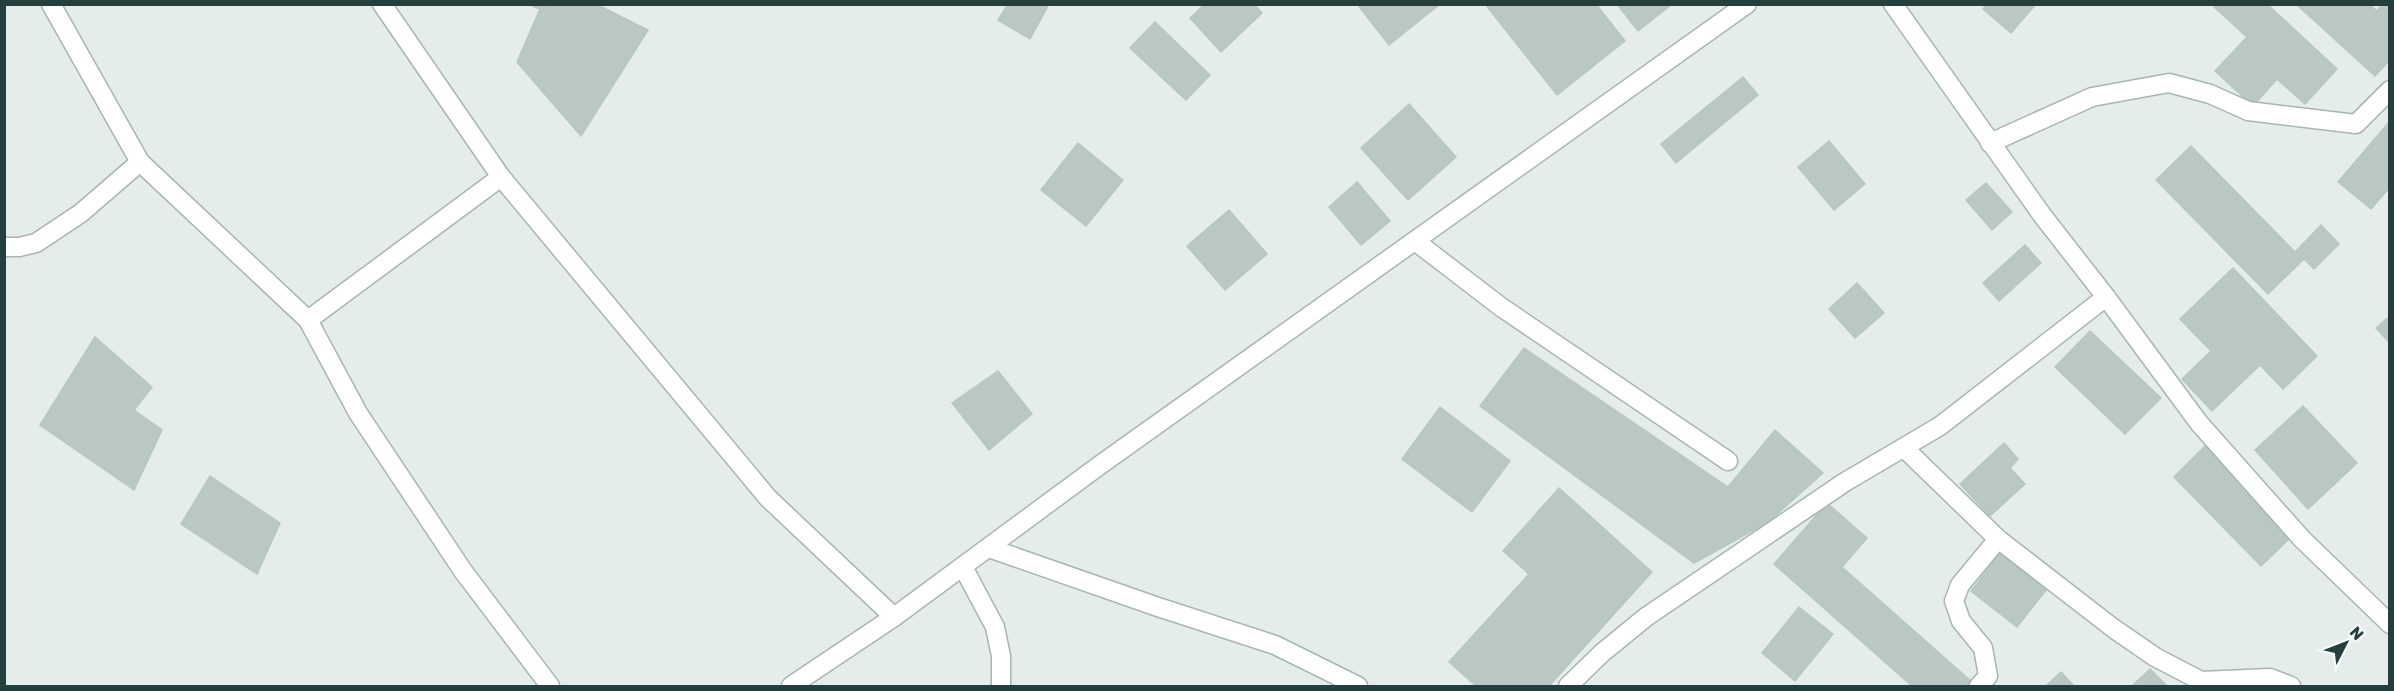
<svg xmlns="http://www.w3.org/2000/svg" width="2394" height="691" font-family="Rubik,sans-serif">
	<style>
		.building { fill: #bac8c5; stroke: #b7c7c3; stroke-width: 1.5 }
		.lines { fill: none; stroke-linecap: round; stroke-linejoin: round }
		.minor-casing { stroke: #a7b5b3; stroke-width: 21 }
		.minor { stroke: #fff; stroke-width: 18 }
	</style>
	<rect width="100%" height="100%" fill="#e4edeb"/>
	<g class="building">
		<path d="M528 4H571L563 19Z"/>
		<path d="M574 4H596L648 30 581 136 517 62 540 9Z"/>
		<path d="M1008 4H1049L1030 39 998 20Z"/>
		<path d="M1205 4H1254L1262 13 1221 52 1190 18Z"/>
		<path d="M1357 4H1440L1389 45Z"/>
		<path d="M1485 4H1596L1625 41 1557 95Z"/>
		<path d="M1617 4H1672L1638 31Z"/>
		<path d="M1987 4H2036L2011 33 1983 9Z"/>
		<path d="M2216 4H2267L2337 69 2305 104 2277 79 2253 106 2215 71 2247 37 2214 7Z"/>
		<path d="M2296 4H2369L2377 11 2382 4H2390V60L2375 76Z"/>
		<path d="M1155 22 1210 75 1186 100 1130 48Z"/>
		<path d="M1743 77 1758 95 1676 163 1661 144Z"/>
		<path d="M1409 104 1456 157 1408 200 1361 148Z"/>
		<path d="M2390 121V187L2371 209 2338 182Z"/>
		<path d="M1829 141 1865 184 1834 210 1798 167Z"/>
		<path d="M1078 143 1123 180 1086 226 1041 190Z"/>
		<path d="M2191 146 2295 252 2321 225 2339 244 2314 269 2304 259 2268 294 2156 180Z"/>
		<path d="M1357 182 1390 221 1361 245 1329 207Z"/>
		<path d="M1986 183 2012 212 1992 230 1966 200Z"/>
		<path d="M1229 210 1267 254 1225 290 1187 246Z"/>
		<path d="M2025 245 2041 263 1999 301 1983 283Z"/>
		<path d="M2233 268 2317 356 2283 389 2260 365 2212 411 2182 379 2211 351 2180 319Z"/>
		<path d="M1857 283 1884 313 1855 338 1829 309Z"/>
		<path d="M2390 316V343L2376 328Z"/>
		<path d="M2090 331 2161 398 2125 434 2055 367Z"/>
		<path d="M95 337 152 387 134 410 162 430 134 490 40 425Z"/>
		<path d="M1524 348 1728 487 1775 430 1823 473 1767 523 1694 563 1480 406Z"/>
		<path d="M998 371 1032 414 989 450 952 403Z"/>
		<path d="M2303 406 2357 463 2308 509 2255 450Z"/>
		<path d="M1440 407 1510 461 1472 512 1402 459Z"/>
		<path d="M2004 443 2018 459 2010 468 2025 484 1990 516 1960 484Z"/>
		<path d="M2205 446 2292 536 2261 566 2174 477Z"/>
		<path d="M210 476 280 523 257 574 181 524Z"/>
		<path d="M1559 488 1652 572 1549 686H1476L1449 662 1529 574 1503 551Z"/>
		<path d="M1827 503 1867 538 1842 567 1972 682 1968 686H1912L1774 564Z"/>
		<path d="M2000 553 2046 590 2017 627 1971 591Z"/>
		<path d="M1799 607 1833 634 1795 681 1762 653Z"/>
		<path d="M2150 669 2167 686H2132Z"/>
		<path d="M2061 672 2074 686H2046Z"/>
	</g>
	<g class="lines">
		<defs>
			<g id="minor">
				<path d="M51 4 140 162 308 320 358 413 463 571 550 686"/>
				<path d="M382 4 501 177 768 498 894 617"/>
				<path d="M1893 4 2042 215 2106 297 2199 423 2302 539 2390 624"/>
				<path d="M1990 143 2092 97 2169 83 2210 94 2248 111 2356 124 2390 90"/>
				<path d="M1415 241 1501 307 1728 461"/>
				<path d="M4 247H19L36 243 81 213 140 162"/>
				<path d="M308 320 501 177"/>
				<path d="M1904 448 1998 539 2113 628 2155 657 2201 681 2270 678 2291 686"/>
				<path d="M989 548 1158 607 1275 645 1358 686"/>
				<path d="M963 567 995 627 1001 656V686"/>
				<path d="M791 686 894 617 1100 465 1747 4"/>
				<path d="M1568 686 1602 653 1646 617 1845 482 1940 426 2106 297"/>
				<path d="M1979 686 1988 676 1983 648 1961 621 1954 601 1960 585 1998 539"/>
			</g>
		</defs>
		<use href="#minor" class="minor-casing"/>
		<use href="#minor" class="minor"/>
	</g>
	<rect width="2394" height="691" fill="none" stroke="#243f3d" stroke-width="12"/>
	<g transform="translate(2346 643) rotate(48)" stroke="#f5faf8" stroke-width="4.5" paint-order="stroke">
	<path d="M0-4.5L10 22L0 15L-10 22Z" fill="#243f3d"/>
	<text y="-9" font-size="16" font-weight="bold" text-anchor="middle" fill="#243f3d">N</text>
	</g>
</svg>
